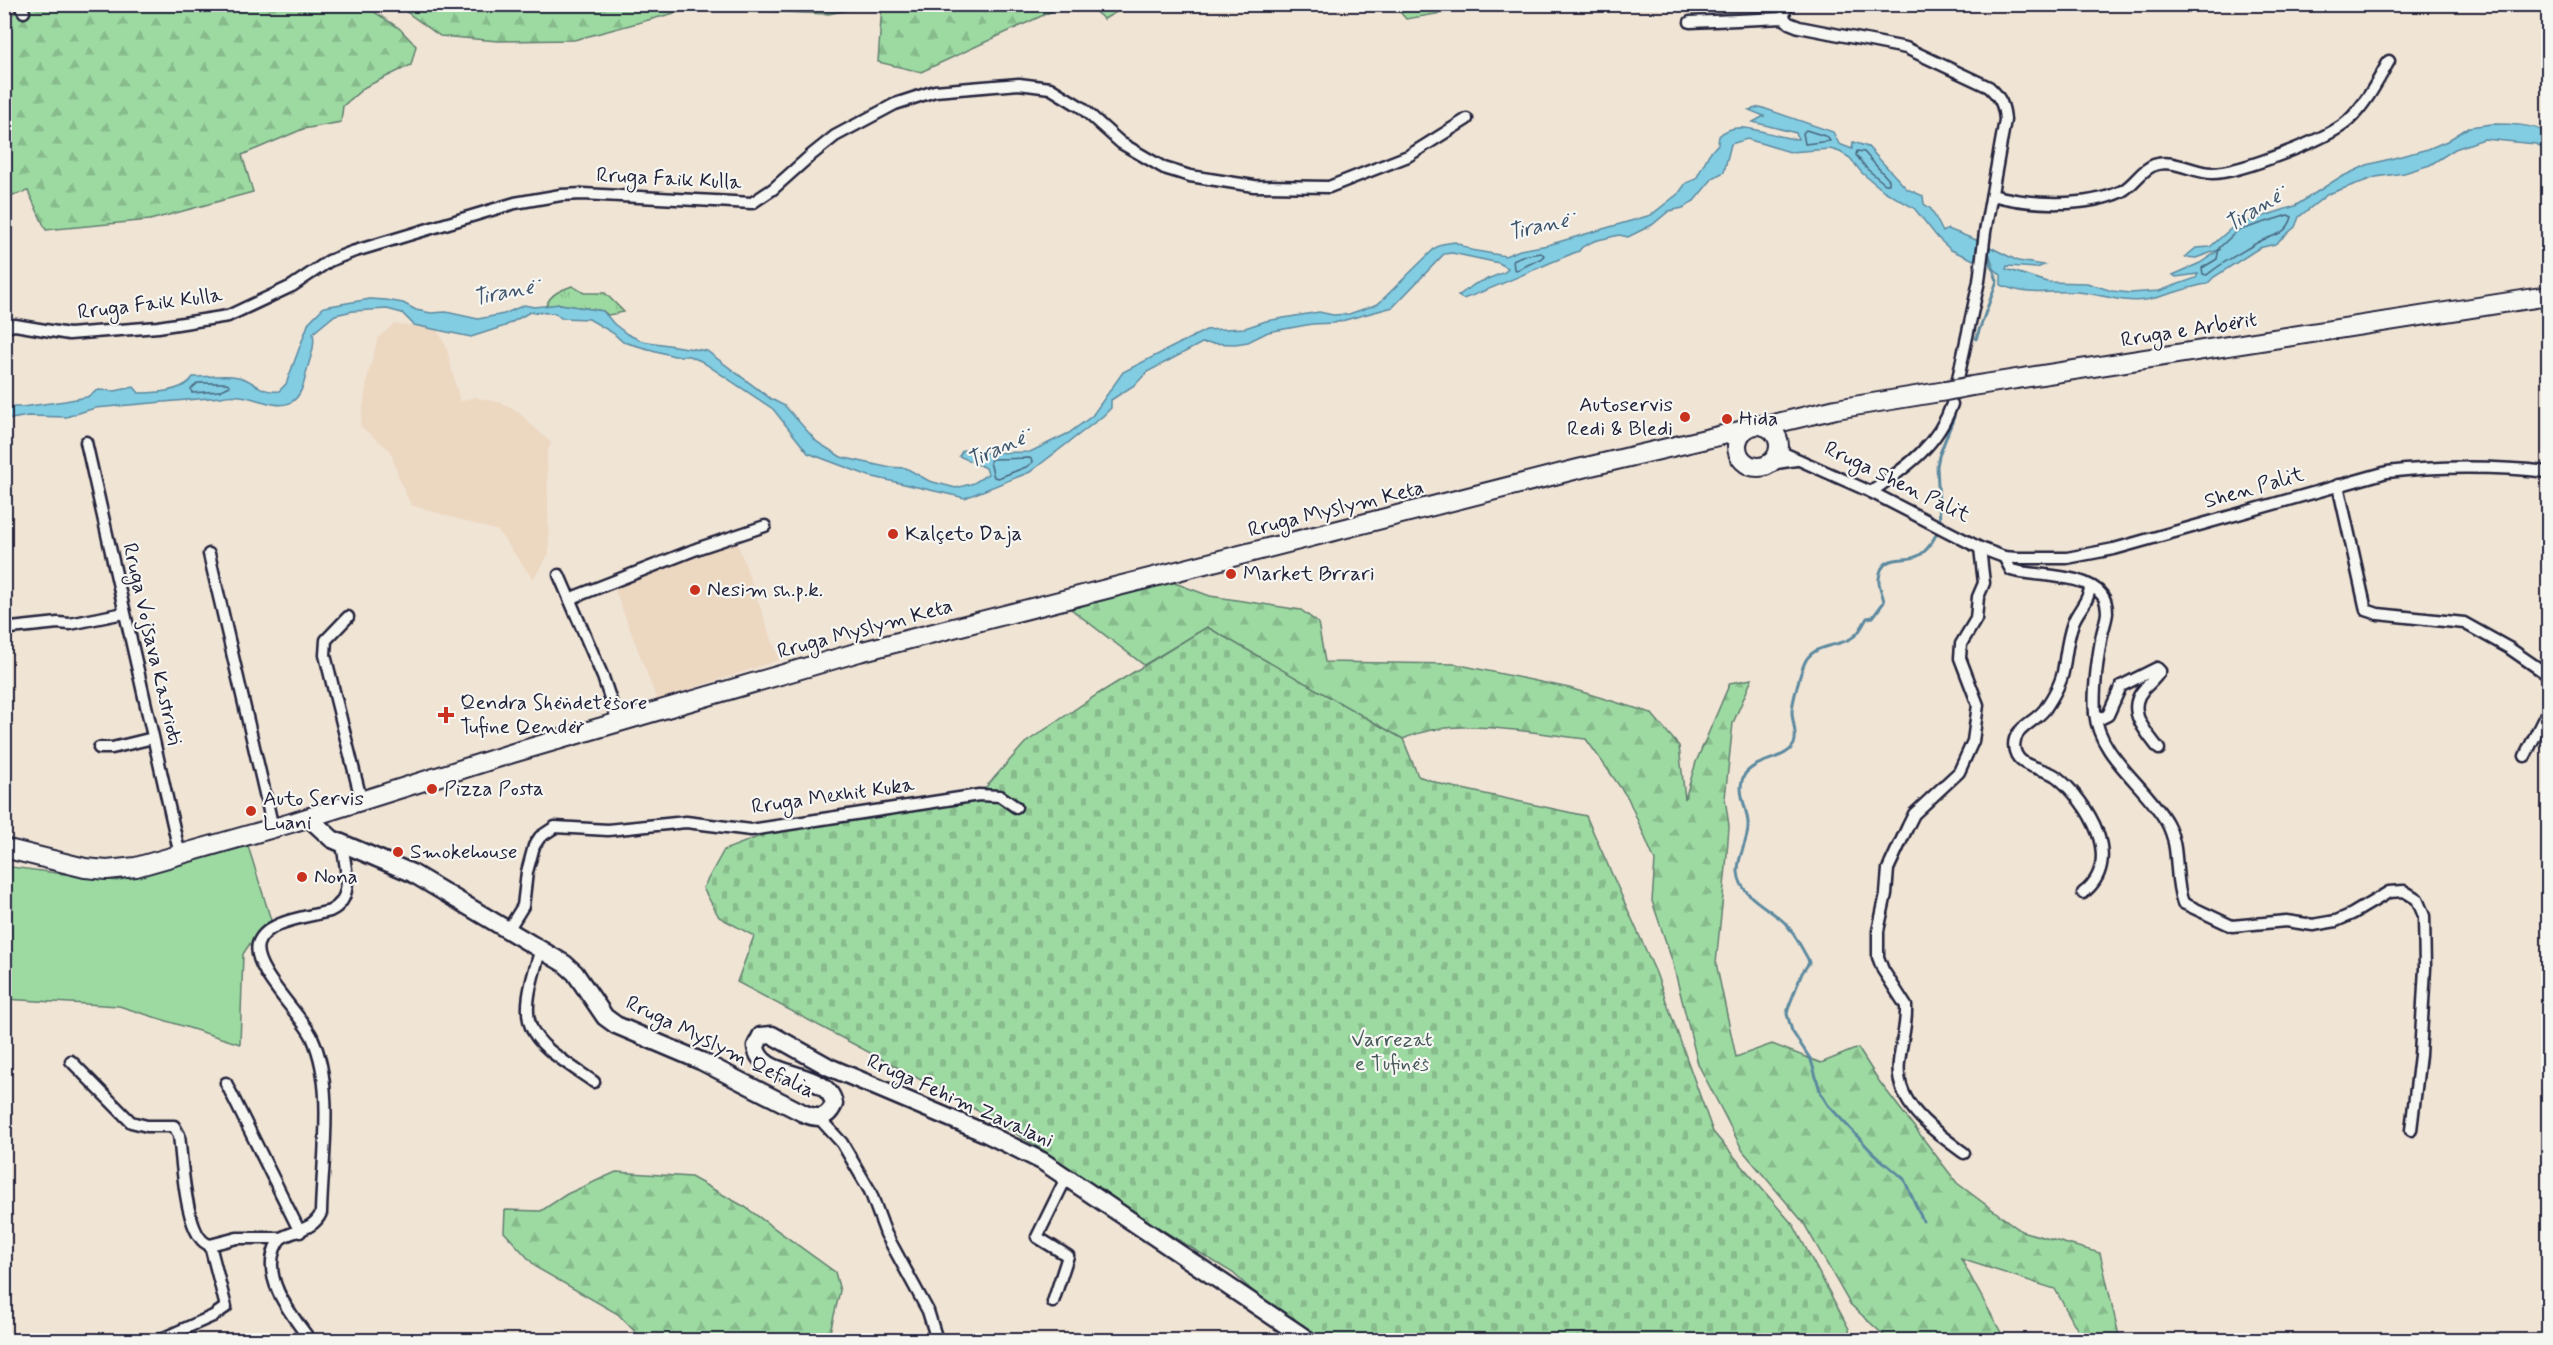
<svg xmlns="http://www.w3.org/2000/svg" width="2553" height="1345" font-family="Mynerve,sans-serif">
	<style>
		.built { fill: #ecd7c1 }
		.grass { fill: url(#grass-tufts); stroke: #607e6e; stroke-width: 1.5 }
		.forest { fill: url(#forest-firs); stroke: #607e6e; stroke-width: 1.5 }
		.cemetery { fill: url(#cemetery-stones); stroke: #607e6e; stroke-width: 1.5 }
		.garden { fill: #9ddaa2; stroke: #607e6e; stroke-width: 1.5 }
		.water { fill: #82cde2; stroke: #5c899f; stroke-width: 1.5 }
		.lines { fill: none; stroke-linecap: round; stroke-linejoin: round }
		.shore { stroke: #48667e; stroke-width: 1.5 }
		.stream { stroke: #5c899f; stroke-width: 3 }
		.street-casing { stroke: #22223b; stroke-width: 15 }
		.secondary-casing { stroke: #22223b; stroke-width: 21 }
		.primary-casing { stroke: #22223b; stroke-width: 22 }
		.street { stroke: #f6f6f2; stroke-width: 10 }
		.secondary { stroke: #f6f6f2; stroke-width: 16 }
		.primary { stroke: #f6f6f2; stroke-width: 18 }
		.primary-bridge-casing { stroke: #22223b; stroke-width: 22; stroke-linecap: butt }
		.primary-bridge { stroke: #f6f6f2; stroke-width: 18 }
		.poi-dot { fill: #c8321e; stroke: #f6f6f2; stroke-width: 2 }
		.labels { text-anchor: middle; dominant-baseline: central; stroke-width: 4.5; stroke-linejoin: round; paint-order: stroke }
		.street-label { font-size: 21px; fill: #22223b; stroke: #f6f6f2 }
		.poi-label { font-size: 21px; fill: #22223b; stroke: #f6f6f2; text-anchor: start }
		.park-label { font-size: 21px; fill: #47595a; stroke: #f6f6f2 }
		.water-label { font-size: 22px; font-style: italic; fill: #3f556d; stroke: #f6f6f2 }
	</style>
	<defs>
		<pattern id="grass-tufts" width="24" height="20" patternUnits="userSpaceOnUse" patternTransform="scale(1.5)"><rect width="24" height="20" fill="#9ddaa2"/><path d="M3 7l-1-3M5 7V3M7 7l1-3M15 17l-1-3M17 17v-4M19 17l1-3" fill="none" stroke="#87bb8c"/></pattern>
		<pattern id="forest-firs" width="22" height="20" patternUnits="userSpaceOnUse" patternTransform="scale(1.5)"><rect width="22" height="20" fill="#9ddaa2"/><path d="M5 1l3.5 6h-7zM16 11l3.5 6h-7z" fill="#87bb8c"/></pattern>
		<pattern id="cemetery-stones" width="16" height="16" patternUnits="userSpaceOnUse" patternTransform="scale(1.5)"><rect width="16" height="16" fill="#9ddaa2"/><path d="M2 7V4a2 2 0 0 1 4 0v3zM10 15v-3a2 2 0 0 1 4 0v3z" fill="#87bb8c"/></pattern>
	</defs>
	<rect width="100%" height="100%" fill="#f0e4d5"/>
	<filter id="ink" filterUnits="userSpaceOnUse"><feTurbulence type="fractalNoise" baseFrequency=".0167" numOctaves="2"/><feDisplacementMap in="SourceGraphic" scale="12" xChannelSelector="R" yChannelSelector="G"/><feConvolveMatrix kernelMatrix="1 2 1 2 8 2 1 2 1" color-interpolation-filters="sRGB"/></filter>
	<g filter="url(#ink)">
		<g class="built">
			<path d="M394 324 437 329 446 346 460 402 474 397 502 403 518 412 551 443 547 453 549 554 533 579 498 531 411 505 400 481 390 450 360 426 368 375 378 338Z"/>
			<path d="M737 542 779 660 657 700 613 585Z"/>
		</g>
		<path class="grass" d="M572 286 584 293H605L624 312 608 315 603 311 560 304 546 306C550 294 561 290 572 286Z"/>
		<g class="forest">
			<path d="M324 4 370 9 399 28 416 46 411 65 365 87 343 106 341 122 303 129 242 155 253 192 150 220 46 230 28 191 5 197V18L30 5Z"/>
			<path d="M397 5V4L873 5 828 14 693 8 574 40 498 41 440 36Z"/>
			<path d="M882 5V4L1065 5 921 72 878 62Z"/>
			<path d="M1087 5H1129L1104 19Z"/>
			<path d="M1394 5H1475L1472 8 1406 19Z"/>
			<path d="M1169 581 1210 596 1301 610 1318 623 1325 662 1455 664 1569 688 1651 713 1679 746 1685 799 1696 762 1730 683 1752 679 1733 723 1725 798 1729 826 1726 867 1716 963 1736 1057 1772 1044 1821 1063 1858 1048 1879 1081 1957 1183 2021 1231 2100 1253 2120 1340H2083L2055 1289 1961 1259 2005 1340H1889L1850 1304 1803 1222 1743 1151 1698 1064 1672 960 1652 901 1655 861 1628 798 1586 739C1528 733 1457 715 1403 739L1207 627 1144 665 1071 609Z"/>
			<path d="M616 1172 691 1177 745 1207 835 1272 840 1291 828 1340H643L618 1314 537 1268 504 1232 505 1210 541 1211 567 1194Z"/>
		</g>
		<path class="cemetery" d="M1207 627 1403 739 1418 776 1444 785 1586 816 1656 973 1713 1132 1794 1226 1849 1329 1850 1340H1315L1293 1317 1279 1315 1233 1273 1146 1220 1043 1150 968 1105 737 982 754 936 719 917 703 888 724 850 771 832 1002 792 985 788 1025 743 1098 694Z"/>
		<path class="garden" d="M248 846 271 920 255 936 243 954 240 1044 119 1006 5 999 4 866 117 881 147 872Z"/>
		<g class="water">
			<path d="M1760 107 1833 132 1839 144 1852 149 1853 142 1868 147 1907 189 1923 196 1924 204 1931 209 1943 232 1948 229 1979 241 1976 261 1951 250 1938 238 1914 208 1884 191 1862 173 1850 158 1840 152 1830 149 1790 152 1747 139 1731 144 1724 172 1713 178 1694 201 1683 208 1669 211 1652 225 1628 237 1619 235 1594 241 1582 247 1579 251C1540 266 1503 285 1463 299L1458 296 1475 284 1505 272 1508 268 1499 263 1452 253 1444 254 1393 307 1334 323 1312 324 1268 332 1248 342 1235 344 1202 343 1147 372 1136 384 1111 400V408L1103 416 1030 472 965 498 869 476 808 453 773 409 701 361 689 356H674L623 342 613 333 589 319 561 318 555 313 530 312 505 326 471 337 414 325 402 313 387 309 353 311 335 315 313 333C316 347 309 360 306 374 295 433 256 387 221 397L95 408 66 417 28 416 5 420V407H22L65 401 87 397 98 390 115 391 134 387 139 393C155 393 184 392 193 377 208 377 230 373 245 379 258 385 264 393 279 391L286 384 309 322 324 307 370 299 386 300 403 303 416 310 431 313 446 312 478 319 504 314 524 305 534 307 560 304 603 311 614 324 627 334 642 341 707 351 771 399 785 406 817 442 841 457 886 467 906 468 929 481 956 488 974 483 988 474 986 468 959 456 963 450 984 453 1030 452 1069 433 1092 416 1123 372 1206 330 1245 328 1266 321 1319 312 1333 315 1349 314 1378 304 1435 248 1442 244 1455 242 1471 250 1505 256 1520 250 1548 245 1651 215 1679 193 1686 183 1696 179 1709 154 1718 144 1719 136C1740 116 1774 139 1798 139L1796 133 1753 122 1764 116 1749 110Z"/>
			<path d="M2492 124C2512 124 2530 124 2548 133V150L2536 144 2484 139 2455 149 2430 165 2404 173 2376 177 2328 194 2299 217 2295 227 2275 244 2259 248 2214 277 2207 284C2186 287 2166 297 2145 300 2125 303 2106 296 2086 293 2055 288 2034 299 2001 285V275L1988 263 1990 247 2018 261 2044 265 2037 268 2007 266 2006 269 2047 282 2087 283 2112 291 2130 293 2159 291 2196 278 2198 274 2176 277 2173 275 2200 263 2221 249 2196 258 2185 257 2196 248 2210 247 2234 226 2295 206 2337 179 2367 165 2428 149 2447 141 2469 127Z"/>
		</g>
		<g class="lines">
			<g class="shore">
				<path d="M1806 130 1828 137 1830 141 1805 144 1803 133Z"/>
				<path d="M1857 151 1864 152 1889 180V184H1885L1867 169 1856 155Z"/>
				<path d="M2288 215 2292 217C2286 238 2268 235 2255 244 2240 253 2221 263 2207 275L2203 274 2202 268 2217 259 2219 248 2237 231Z"/>
				<path d="M1541 253 1544 255 1542 258 1517 270 1514 269 1513 260 1522 256Z"/>
				<path d="M198 383H227L230 386 219 391 192 393 191 389Z"/>
				<path d="M1030 458 1033 462 1026 467 998 478 994 477 990 462 991 459Z"/>
			</g>
			<g class="stream">
				<path d="M1976 339 1997 281 1989 255"/>
				<path d="M1940 522 1937 466 1939 456 1954 417"/>
				<path d="M1923 1221 1904 1179 1873 1153 1828 1105 1821 1094 1811 1060 1792 1031 1787 1014 1789 1006 1802 973 1809 963 1808 959C1801 947 1795 934 1786 924 1771 908 1740 898 1738 872 1737 855 1750 839 1748 823 1747 806 1735 790 1745 774 1757 758 1787 760 1794 744 1798 736 1792 721 1792 712 1792 703 1801 669 1806 660 1816 644 1836 647 1850 639 1859 634 1862 626 1867 618L1873 617 1884 602C1883 594 1878 586 1879 579 1881 553 1904 562 1915 557 1926 554 1932 542 1937 533"/>
			</g>
			<defs>
				<g id="street">
					<path d="M19 4 24 12"/>
					<path d="M1784 18 1785 10 1789 4"/>
					<path d="M1690 22 1784 18 1789 23 1799 27 1906 48 1989 87C2000 97 2004 105 2005 120L1985 232 1979 281 1957 383"/>
					<path d="M1992 195C2029 205 2087 208 2122 191 2134 185 2141 170 2154 165 2172 158 2194 173 2212 173 2239 173 2328 139 2348 121 2366 104 2377 82 2389 61"/>
					<path d="M4 327 15 325 69 334 158 327 228 316 292 286 329 261 352 252 515 203 561 195 583 194 752 203 773 189 810 156 835 136 895 104 935 91 1019 84 1050 88 1081 107 1121 143 1164 168 1190 176 1254 186 1329 187 1408 156 1467 119"/>
					<path d="M86 442 180 855"/>
					<path d="M1779 451 1871 492 1980 548 2004 557 2016 558H2067L2114 549 2387 472C2437 466 2498 466 2548 472"/>
					<path d="M1770 464 1796 460"/>
					<path d="M2338 485 2366 610 2378 614 2464 623 2509 648 2548 675"/>
					<path d="M1871 492C1905 468 1938 446 1952 404"/>
					<path d="M209 554 273 828"/>
					<path d="M2004 557 2011 570C2036 577 2086 573 2102 595 2106 600 2107 607 2107 613 2106 622 2102 631 2101 640 2097 663 2093 689 2095 713 2099 757 2147 786 2167 823 2181 849 2173 876 2183 903L2232 926 2286 921 2313 925 2336 921 2352 914 2389 892 2404 891 2417 899 2424 916 2425 968 2420 1055 2411 1130"/>
					<path d="M559 575 603 677 618 722"/>
					<path d="M569 599 699 548 765 526"/>
					<path d="M348 617 326 640 325 655 361 799"/>
					<path d="M4 627 11 628 58 623 70 624 124 613"/>
					<path d="M2095 714 2102 718 2108 715 2121 686 2157 668 2160 671C2156 678 2150 683 2144 689 2125 710 2145 731 2159 749"/>
					<path d="M99 748H112L153 738"/>
					<path d="M2525 756 2548 710"/>
					<path d="M2083 893C2125 861 2088 802 2057 777 2045 767 2020 769 2015 751 2009 729 2035 723 2045 709 2051 700 2061 683 2063 672 2066 656 2067 639 2073 623 2077 611 2090 600 2090 587"/>
					<path d="M508 930 523 906 527 872 534 846 540 837 555 827 608 830 686 822 751 830 979 795 1000 796 1016 807"/>
					<path d="M541 949C514 1033 527 1036 594 1082"/>
					<path d="M71 1061 131 1122 147 1126H174L179 1135C182 1158 185 1240 210 1245"/>
					<path d="M226 1083 300 1232"/>
					<path d="M819 1118 842 1143 870 1191 886 1234 928 1311 937 1340"/>
					<path d="M1964 1153C1934 1131 1894 1104 1899 1062 1901 1043 1907 1025 1906 1006L1883 970 1878 957V931L1886 894 1888 869 1908 826 1914 814 1959 772 1973 741 1978 705 1960 658 1961 644 1976 619 1978 597 1984 583 1980 548"/>
					<path d="M210 1245 237 1238H281"/>
					<path d="M1053 1302 1068 1256 1037 1237 1067 1176"/>
					<path d="M159 1340 213 1316 226 1307 210 1245"/>
					<path d="M310 1340C292 1315 262 1281 275 1248 277 1244 279 1239 283 1237 297 1230 314 1229 321 1213 322 1159 335 1087 312 1037 301 1014 251 968 258 944 266 920 309 917 330 911 356 899 345 866 342 844"/>
				</g>
				<path id="secondary" d="M308 817 332 839 412 873 565 964 575 973 605 1017 616 1025 701 1061 803 1113C817 1119 827 1120 834 1104 828 1068 759 1081 756 1046L761 1036 772 1035 829 1067 985 1133 1042 1161 1308 1340"/>
				<g id="primary">
					<path d="M1972 386 2548 296"/>
					<circle cx="1758" cy="446" r="21"/>
					<path d="M1765 426 1836 409 1946 391"/>
					<path d="M4 848 85 868 107 870 136 867 291 823 513 753 859 652 1578 469 1744 430"/>
				</g>
			</defs>
			<use href="#street" class="street-casing"/>
			<use href="#secondary" class="secondary-casing"/>
			<use href="#primary" class="primary-casing"/>
			<use href="#street" class="street"/>
			<use href="#secondary" class="secondary"/>
			<use href="#primary" class="primary"/>
			<defs>
				<path id="primary-bridge" d="M1946 391 1972 386"/>
			</defs>
			<use href="#primary-bridge" class="primary-bridge-casing"/>
			<use href="#primary-bridge" class="primary-bridge"/>
		</g>
	</g>
	<g class="poi-dot">
		<circle cx="1685" cy="417" r="6"/>
		<circle cx="1727" cy="419" r="6"/>
		<circle cx="893" cy="534" r="6"/>
		<circle cx="1231" cy="574" r="6"/>
		<circle cx="695" cy="590" r="6"/>
		<path d="M443 706h6v6h6v6h-6v6h-6v-6h-6v-6h6z"/>
		<circle cx="432" cy="789" r="6"/>
		<circle cx="251" cy="811" r="6"/>
		<circle cx="398" cy="852" r="6"/>
		<circle cx="302" cy="877" r="6"/>
	</g>
	<g class="labels">
		<g class="street-label">
			<text transform="translate(669 179) rotate(3)">Rruga Faik Kulla</text>
			<text transform="translate(150 304) rotate(-7)">Rruga Faik Kulla</text>
			<text transform="translate(2189 330) rotate(-9)">Rruga e Arbërit</text>
			<text transform="translate(1897 482) rotate(26)">Rruga Shen Palit</text>
			<text transform="translate(2254 488) rotate(-16)">Shen Palit</text>
			<text transform="translate(1336 509) rotate(-14)">Rruga Myslym Keta</text>
			<text transform="translate(865 629) rotate(-15)">Rruga Myslym Keta</text>
			<text transform="translate(152 644) rotate(77)">Rruga Vojsava Kastrioti</text>
			<text transform="translate(833 796) rotate(-8)">Rruga Mexhit Kuka</text>
			<text transform="translate(720 1047) rotate(26)">Rruga Myslym Qefalia</text>
			<text transform="translate(960 1101) rotate(24)">Rruga Fehim Zavalani</text>
		</g>
		<g class="poi-label">
			<text x="1673" y="405" text-anchor="end">Autoservis<tspan x="1673" dy="24">Redi &amp; Bledi</tspan></text>
			<text x="1739" y="419">Hida</text>
			<text x="905" y="534">Kalçeto Daja</text>
			<text x="1243" y="574">Market Brrari</text>
			<text x="707" y="590">Nesim sh.p.k.</text>
			<text x="460" y="703">Qendra Shëndetësore<tspan x="460" dy="24">Tufine Qendër</tspan></text>
			<text x="444" y="789">Pizza Posta</text>
			<text x="263" y="799">Auto Servis<tspan x="263" dy="24">Luani</tspan></text>
			<text x="410" y="852">Smokehouse</text>
			<text x="314" y="877">Nona</text>
		</g>
		<g class="park-label">
			<text x="1392" y="1040">Varrezat<tspan x="1392" dy="24">e Tufinës</tspan></text>
		</g>
		<g class="water-label">
			<text transform="translate(2253 211) rotate(-32)">Tiranë</text>
			<text transform="translate(1538 227) rotate(-13)">Tiranë</text>
			<text transform="translate(503 293) rotate(-12)">Tiranë</text>
			<text transform="translate(996 450) rotate(-25)">Tiranë</text>
		</g>
	</g>
	<rect width="2553" height="1345" fill="none" stroke="#f6f6f2" stroke-width="24"/>
	<rect x="12" y="12" width="2529" height="1321" fill="none" stroke="#22223b" stroke-width="2" filter="url(#ink)"/>
</svg>
